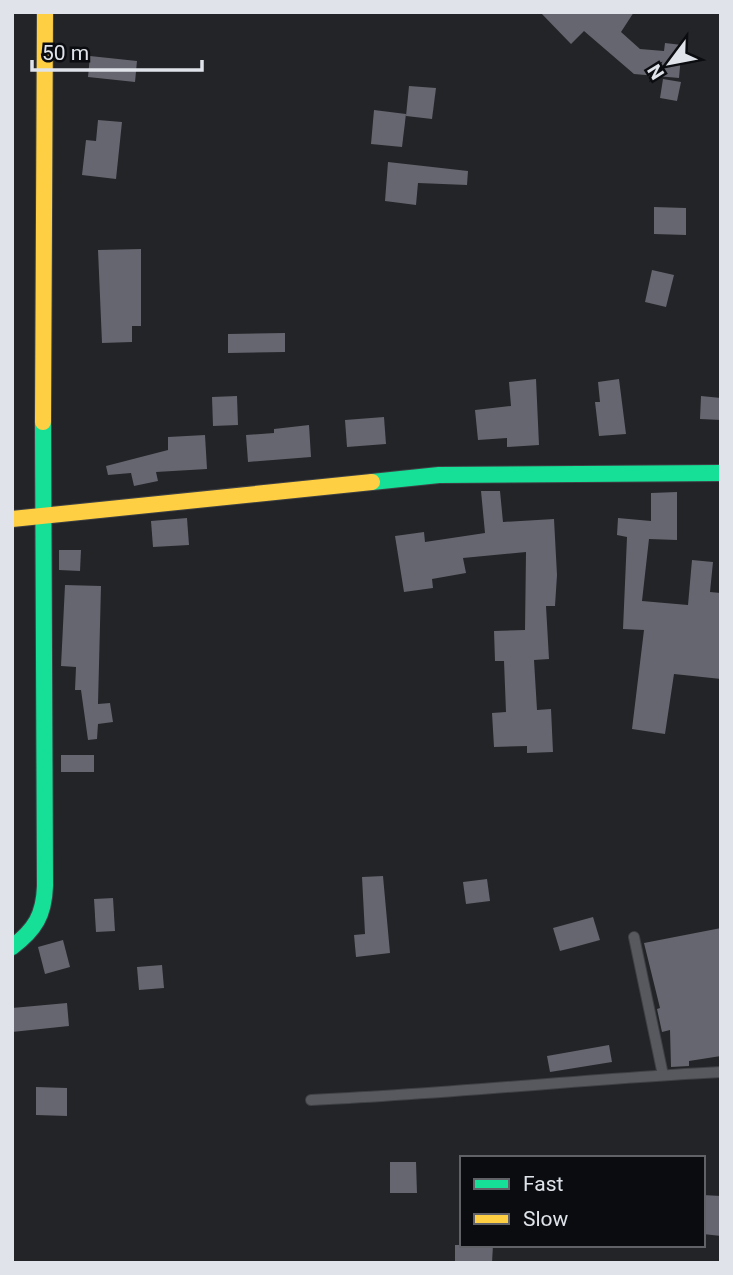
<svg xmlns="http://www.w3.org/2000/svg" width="733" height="1275" font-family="Roboto,sans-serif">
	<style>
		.building { fill: #65666f }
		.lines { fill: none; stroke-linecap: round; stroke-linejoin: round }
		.lane-casing { stroke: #3e4044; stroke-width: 12 }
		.fast-casing { stroke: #3e4044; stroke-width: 18 }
		.slow-casing { stroke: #3e4044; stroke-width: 18 }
		.lane { stroke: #57595e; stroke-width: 10 }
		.fast { stroke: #16e098; stroke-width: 16 }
		.slow { stroke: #ffcf43; stroke-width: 16 }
	</style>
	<rect width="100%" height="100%" fill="#222428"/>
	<g class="building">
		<path d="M540 12H634L621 32 640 49 664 51 665 43 682 45 679 78 634 74 584 31 571 44Z"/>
		<path d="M90 56 137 61 135 82 88 77Z"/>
		<path d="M663 79 681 82 677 101 660 98Z"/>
		<path d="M409 86 436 88 432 119 406 116Z"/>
		<path d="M374 110 406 114 402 147 371 144Z"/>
		<path d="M98 120 122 122 116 179 82 175 86 140 96 141Z"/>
		<path d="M388 162 468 171 467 185 418 183 416 205 385 201Z"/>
		<path d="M654 207 686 208V235L654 234Z"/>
		<path d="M141 249V326H132V342L102 343 98 250Z"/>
		<path d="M652 270 674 275 666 307 645 302Z"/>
		<path d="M285 333V352L228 353V334Z"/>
		<path d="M536 379 539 445 507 447V438L478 440 475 410 511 406 509 382Z"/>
		<path d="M619 379 626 434 599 436 595 402H600L598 382Z"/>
		<path d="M237 396 238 425 213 426 212 397Z"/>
		<path d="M701 396 721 398V420L700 419Z"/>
		<path d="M384 417 386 444 347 447 345 420Z"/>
		<path d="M309 425 311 457 248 462 246 435 274 433V429Z"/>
		<path d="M205 435 207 469 156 472 158 481 134 486 131 473 108 475 106 466 168 450V437Z"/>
		<path d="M481 491H500L503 522 554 519 557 575 555 606H546L549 659 534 660 537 710 551 709 553 752 527 753V746L494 747 492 713 506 712 504 661H495L494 631 525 630 526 552 463 558 466 573 432 579 433 588 404 592 395 536 424 532 425 542 485 533Z"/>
		<path d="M677 492V540L649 539 642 601 688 605 692 560 713 562 710 592 721 593V679L674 674 665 734 632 729 644 630 623 629 627 537 617 535 618 518 651 521V493Z"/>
		<path d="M187 518 189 545 153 547 151 521Z"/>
		<path d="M59 550H81L80 571 59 570Z"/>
		<path d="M65 585 101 586 98 704 110 703 113 722 98 724 97 739 88 740 81 690H75L76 667 61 666Z"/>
		<rect x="61" y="755" width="33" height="17"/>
		<path d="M383 876 390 953 356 957 354 935 365 934 362 877Z"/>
		<path d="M487 879 490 901 466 904 463 882Z"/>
		<path d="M113 898 115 931 96 932 94 899Z"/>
		<path d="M593 917 600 940 560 951 553 928Z"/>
		<path d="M721 928V1056L689 1061V1066L671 1067 670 1030 662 1032 657 1009 660 1008 644 943Z"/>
		<path d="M63 940 70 967 45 974 38 947Z"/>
		<path d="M162 965 164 988 139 990 137 967Z"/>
		<path d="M67 1003 69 1026 12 1032V1008Z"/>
		<path d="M609 1045 612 1062 550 1072 547 1056Z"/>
		<path d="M36 1087 67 1088V1116L36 1115Z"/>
		<path d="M390 1162H416L417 1193H390Z"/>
		<path d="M703 1195 721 1196V1236L703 1234Z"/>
		<path d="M455 1245H493L492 1263H455Z"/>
	</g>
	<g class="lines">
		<defs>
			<g id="lane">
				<path d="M634 937 663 1075"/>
				<path d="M311 1100C448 1094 584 1079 721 1072"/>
			</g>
			<g id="fast">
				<path d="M372 482 439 475 721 473"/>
				<path d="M12 947C35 930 44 915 45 886L43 422"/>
			</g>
			<g id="slow">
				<path d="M43 422 45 12"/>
				<path d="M12 519 372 482"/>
			</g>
		</defs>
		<use href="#lane" class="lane-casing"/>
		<use href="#fast" class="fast-casing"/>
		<use href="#slow" class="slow-casing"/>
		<use href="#lane" class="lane"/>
		<use href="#fast" class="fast"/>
		<use href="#slow" class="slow"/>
	</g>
	<rect width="733" height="1275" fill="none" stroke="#e0e4ea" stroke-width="28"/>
	<rect x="460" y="1156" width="245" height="91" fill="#0a0c10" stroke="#606267" stroke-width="2"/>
	<rect x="474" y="1179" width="35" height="10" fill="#16e098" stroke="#606267" stroke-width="2"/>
	<text x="523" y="1191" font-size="21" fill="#e0e4ea">Fast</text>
	<rect x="474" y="1214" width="35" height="10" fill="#ffcf43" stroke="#606267" stroke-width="2"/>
	<text x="523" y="1226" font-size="21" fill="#e0e4ea">Slow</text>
	<g transform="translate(670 63) rotate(238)" stroke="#0a0c10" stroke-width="5" paint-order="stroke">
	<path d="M0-5L12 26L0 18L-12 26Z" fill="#e0e4ea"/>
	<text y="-10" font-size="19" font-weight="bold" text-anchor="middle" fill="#e0e4ea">N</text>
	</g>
	<path d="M32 60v10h170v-10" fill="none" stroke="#e0e4ea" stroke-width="3.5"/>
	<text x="42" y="60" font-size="21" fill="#e0e4ea" stroke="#0a0c10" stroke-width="5" paint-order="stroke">50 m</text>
</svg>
